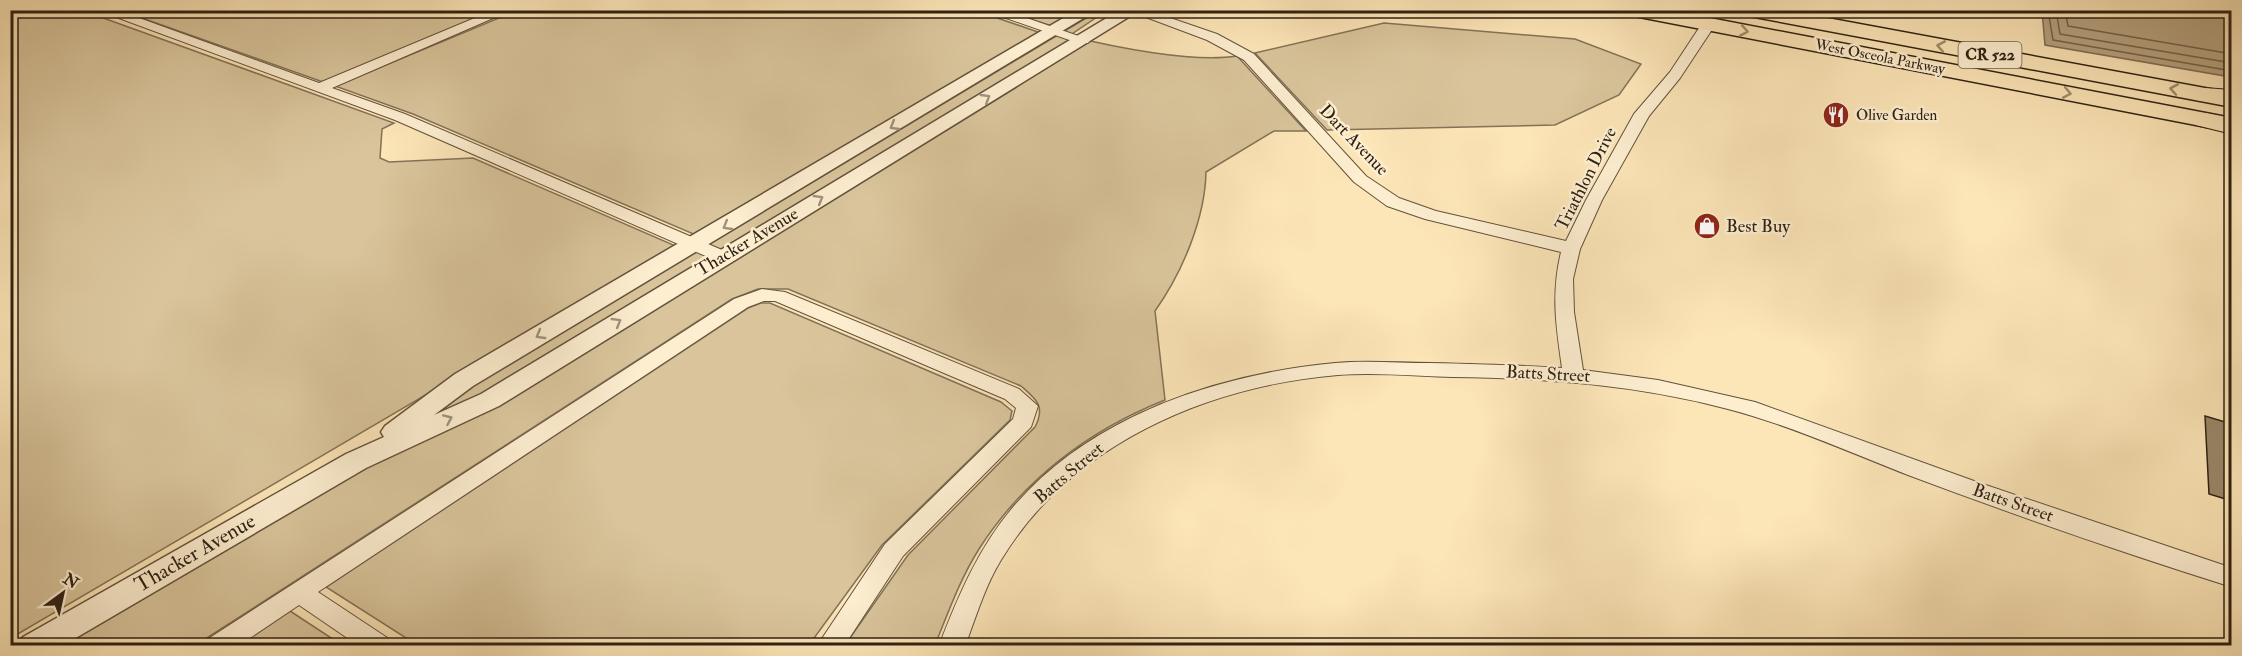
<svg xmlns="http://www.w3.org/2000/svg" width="2242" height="656" font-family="'IM FELL Double Pica',serif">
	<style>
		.green { fill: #d9c49b; stroke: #847257; stroke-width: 1.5 }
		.water { fill: #b6a27f; stroke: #806e54; stroke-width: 1.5 }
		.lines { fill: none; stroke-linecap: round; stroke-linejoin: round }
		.shore { stroke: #726249; stroke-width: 1.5 }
		.building { fill: #998768; stroke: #2e2113; stroke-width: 1.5 }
		.minor-casing { stroke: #62523c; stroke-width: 2 }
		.tertiary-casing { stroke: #62523c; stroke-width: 3 }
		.primary-casing { stroke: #2e2113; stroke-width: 3 }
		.trunk-casing { stroke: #2e2113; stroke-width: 2 }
		.minor { fill: #fdeed0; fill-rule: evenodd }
		.tertiary { fill: #fdeed0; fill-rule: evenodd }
		.primary { fill: #fce5b7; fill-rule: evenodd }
		.trunk { fill: #fce5b7; fill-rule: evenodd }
		.oneway { stroke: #9f8d6d }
		.oneway2 { stroke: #a0927b }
		.labels { text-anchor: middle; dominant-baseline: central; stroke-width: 5; stroke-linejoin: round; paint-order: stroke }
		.far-street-label { font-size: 15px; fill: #2e2113; stroke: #fdeed0 }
		.far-poi-label { font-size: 15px; fill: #2e2113; stroke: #fdeed0; text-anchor: start }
		.shield { fill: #fdeed0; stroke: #6c5e4c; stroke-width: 1.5 }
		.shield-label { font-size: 16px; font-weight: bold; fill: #2e2113 }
		.street-label { font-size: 18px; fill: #2e2113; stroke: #fdeed0 }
		.poi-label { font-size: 18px; fill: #2e2113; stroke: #fdeed0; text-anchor: start }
		.near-street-label { font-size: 21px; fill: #2e2113; stroke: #fdeed0 }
	</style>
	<rect width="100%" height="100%" fill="#fce5b7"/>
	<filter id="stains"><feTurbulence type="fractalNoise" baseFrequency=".00333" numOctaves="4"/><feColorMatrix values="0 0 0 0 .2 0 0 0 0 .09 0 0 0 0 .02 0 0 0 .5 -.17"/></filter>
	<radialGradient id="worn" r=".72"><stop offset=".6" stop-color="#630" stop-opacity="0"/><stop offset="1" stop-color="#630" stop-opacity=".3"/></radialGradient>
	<g class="green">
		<path d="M974 10 1041 33 698 236 413 114 335 86 516 11Z"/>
		<path d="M10 11H84L394 123 382 129 380 158 389 162 473 158 678 247 11 638Z"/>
		<path d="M122 11H497L323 82Z"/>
		<path d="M1005 11H1078L1052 26Z"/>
		<path d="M1098 11H1106L1069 36C1114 47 1192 63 1237 56L1306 131H1274L1206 172C1205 219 1182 273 1155 311L1165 400C1089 430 1023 480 979 549 960 579 948 613 935 645H845L908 555 1035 427C1046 406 1036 399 1021 386L788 289H758L732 299 196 645 38 646Z"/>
		<path d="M1384 23 1575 39 1641 64 1619 95 1555 125 1327 130 1255 53Z"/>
		<path d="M761 303H770L1001 402 1012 411 1010 420 882 545 809 645H417L326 587 748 308Z"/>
		<path d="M290 611 342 645 237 646Z"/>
	</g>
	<path class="water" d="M2042 11H2231V77L2045 45Z"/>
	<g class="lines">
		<g class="shore">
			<path d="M2048 10 2053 40 2232 71"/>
			<path d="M2056 10 2060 34 2232 63"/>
			<path d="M2065 10 2068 26 2232 54"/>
		</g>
	</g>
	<path class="building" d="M2205 416 2232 424V501L2209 494Z"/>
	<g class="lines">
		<defs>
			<g id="minor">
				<path d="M97 10H117L319 83 494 10H512L332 88 405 114 729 253 732 257 723 262 717 261 395 120Z"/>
				<path d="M983 10H1004L1090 40 1088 43H1078Z"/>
				<path d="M1127 10H1147L1217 34 1254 54 1366 176 1399 198 1436 211 1566 241 1586 200 1634 114 1670 72 1703 22H1713L1715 25 1680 78 1649 116 1602 200 1580 249 1573 279 1574 312 1583 370 1658 380 1755 402 1974 481 2232 568V587C2123 553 2015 515 1908 475 1849 452 1789 425 1728 409 1638 385 1545 378 1452 377 1414 376 1376 372 1338 375 1207 386 1071 444 1001 560 985 586 976 617 965 646H939C958 596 979 547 1014 506 1092 415 1219 374 1335 363 1367 360 1399 363 1430 363 1474 364 1518 365 1562 368 1556 326 1551 294 1561 252L1425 219 1387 206 1354 182 1244 60 1207 40Z"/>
				<path d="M762 289 785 292 1019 389 1038 406 1031 427 903 556 844 646H817L885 544 1013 419 1016 408 1005 399 775 301H764L748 307 318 592 389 639 393 646H359L299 605 238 646H204L208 639 734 299Z"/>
			</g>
			<path id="tertiary" d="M1077 10H1097L473 386 434 415 481 394 1120 10H1140L499 406 366 468 62 646H18L23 637 346 454 384 437 381 432 385 426 455 374Z"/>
			<g id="primary">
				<path d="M1624 10H1668L2232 118V132L1634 16Z"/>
				<path d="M1739 10H1784L2232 93V107L1749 16Z"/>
			</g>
			<g id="trunk">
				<path d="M2204 88 2232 90V104L2196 100 2192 95 2196 90Z"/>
				<path d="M2205 113 2232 119V134L2196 125 2193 120 2196 115Z"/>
			</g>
		</defs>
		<use href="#minor" class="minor-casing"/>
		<use href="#tertiary" class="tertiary-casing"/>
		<use href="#primary" class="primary-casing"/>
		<use href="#trunk" class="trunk-casing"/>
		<use href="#minor" class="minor"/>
		<use href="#tertiary" class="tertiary"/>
		<use href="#primary" class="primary"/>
		<use href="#trunk" class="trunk"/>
	</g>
	<defs><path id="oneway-chevron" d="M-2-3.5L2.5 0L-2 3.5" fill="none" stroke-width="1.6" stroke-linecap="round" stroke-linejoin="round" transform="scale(1.5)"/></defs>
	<g class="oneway">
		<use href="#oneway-chevron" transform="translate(1744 31) rotate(11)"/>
		<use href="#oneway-chevron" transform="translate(1941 46) rotate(-170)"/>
		<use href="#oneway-chevron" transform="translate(2174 89) rotate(-170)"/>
		<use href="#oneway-chevron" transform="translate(2067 93) rotate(11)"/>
	</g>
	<g class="oneway2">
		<use href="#oneway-chevron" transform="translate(986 98) rotate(-31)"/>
		<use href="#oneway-chevron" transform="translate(894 126) rotate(149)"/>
		<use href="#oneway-chevron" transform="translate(819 199) rotate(-31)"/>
		<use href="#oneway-chevron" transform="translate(727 226) rotate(149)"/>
		<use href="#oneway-chevron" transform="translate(617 322) rotate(-31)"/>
		<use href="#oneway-chevron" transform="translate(540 335) rotate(150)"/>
		<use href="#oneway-chevron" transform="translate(448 419) rotate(-24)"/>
	</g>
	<defs>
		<symbol id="restaurant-disc" viewBox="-11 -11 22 22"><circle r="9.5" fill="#8f2418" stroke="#fdeed0"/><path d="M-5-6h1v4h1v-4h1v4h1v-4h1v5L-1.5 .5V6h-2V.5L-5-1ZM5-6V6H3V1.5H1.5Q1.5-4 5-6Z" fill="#fff"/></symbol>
		<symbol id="shop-disc" viewBox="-11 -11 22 22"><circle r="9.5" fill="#8f2418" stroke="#fdeed0"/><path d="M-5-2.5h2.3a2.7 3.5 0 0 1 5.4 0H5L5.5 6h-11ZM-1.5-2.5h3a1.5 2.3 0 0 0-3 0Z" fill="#fff"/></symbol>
	</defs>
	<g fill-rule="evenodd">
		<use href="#restaurant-disc" x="1821" y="100" width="30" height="30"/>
		<use href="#shop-disc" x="1692" y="211" width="30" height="30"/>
	</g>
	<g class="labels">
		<g class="far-street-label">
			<text transform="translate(1880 57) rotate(11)">West Osceola Parkway</text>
		</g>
		<g class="far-poi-label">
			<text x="1856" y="115">Olive Garden</text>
		</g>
		<rect class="shield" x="1958.5" y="42" width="63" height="26" rx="4.5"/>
		<g class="shield-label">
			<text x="1990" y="55">CR 522</text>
		</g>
		<g class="street-label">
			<text transform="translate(1354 140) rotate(46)">Dart Avenue</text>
			<text transform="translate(1586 179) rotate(-63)">Triathlon Drive</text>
			<text transform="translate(747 242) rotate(-31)">Thacker Avenue</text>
			<text transform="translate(1548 374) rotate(3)">Batts Street</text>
			<text transform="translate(1069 473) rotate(-40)">Batts Street</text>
			<text transform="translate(2013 503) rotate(19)">Batts Street</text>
		</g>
		<g class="poi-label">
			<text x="1726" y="226">Best Buy</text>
		</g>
		<g class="near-street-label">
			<text transform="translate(195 553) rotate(-30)">Thacker Avenue</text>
		</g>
	</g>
	<rect width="2242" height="656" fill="none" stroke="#fce5b7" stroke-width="36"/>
	<rect x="12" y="12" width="2218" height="632" fill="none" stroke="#2e2113" stroke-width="3"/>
	<rect x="18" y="18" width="2206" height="620" fill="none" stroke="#2e2113" stroke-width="1.5"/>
	<g transform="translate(63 593) rotate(33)" stroke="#fdeed0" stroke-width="4.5" paint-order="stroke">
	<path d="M0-4.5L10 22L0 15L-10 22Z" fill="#2e2113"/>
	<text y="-9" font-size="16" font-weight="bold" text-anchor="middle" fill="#2e2113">N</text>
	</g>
	<rect width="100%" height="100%" filter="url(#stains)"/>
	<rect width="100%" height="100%" fill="url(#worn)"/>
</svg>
